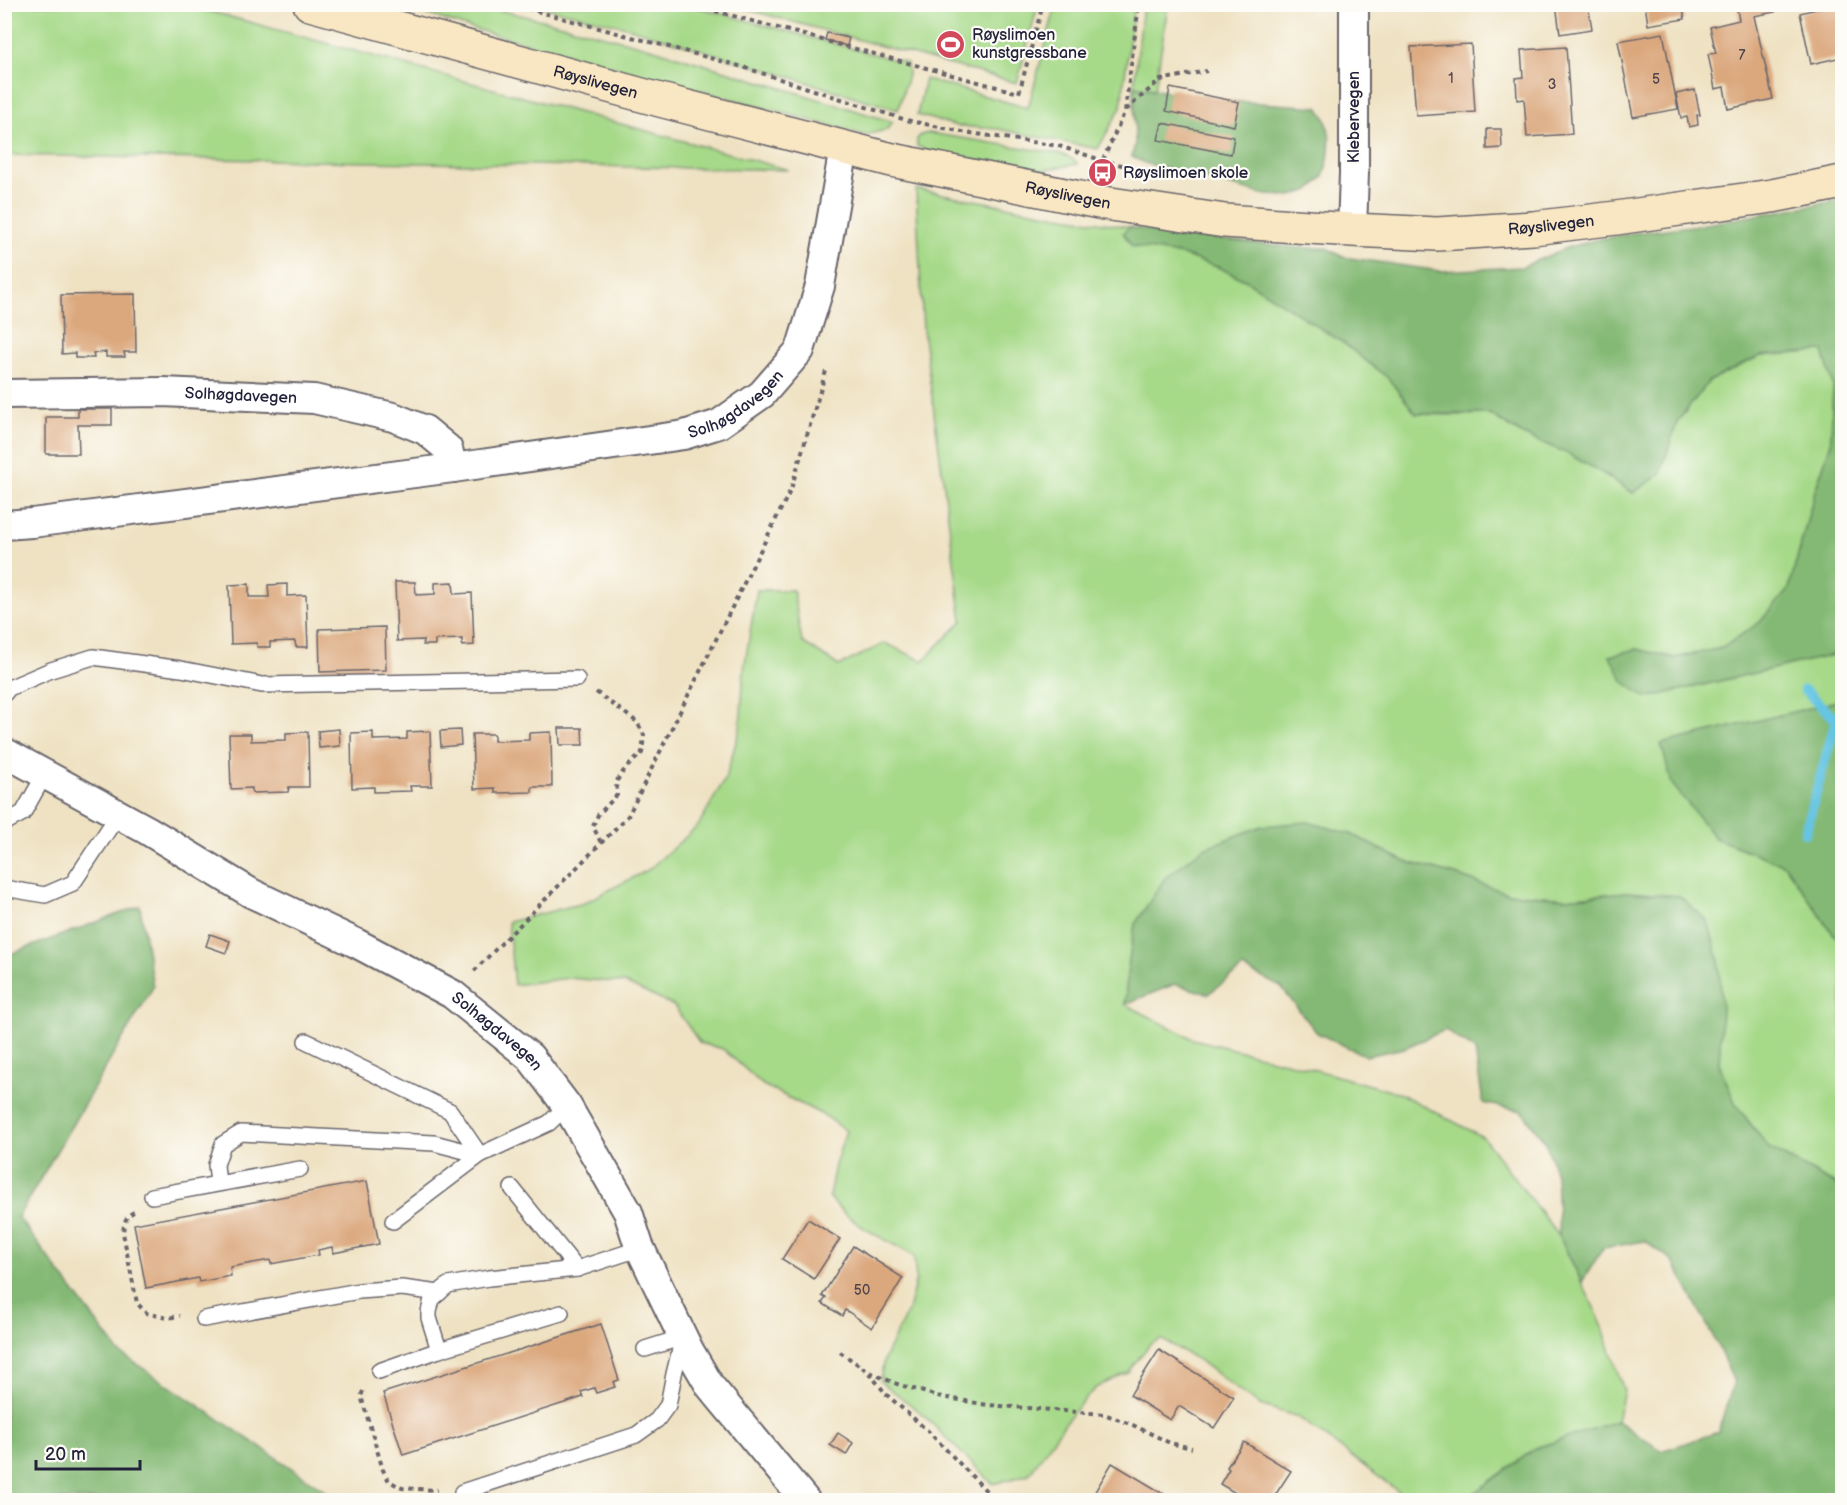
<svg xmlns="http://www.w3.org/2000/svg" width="1847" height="1505" font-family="'Balsamiq Sans',sans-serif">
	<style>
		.green { fill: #a6d988; stroke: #647e62; stroke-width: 1.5 }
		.forest { fill: #84b974; stroke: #536e58; stroke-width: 1.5 }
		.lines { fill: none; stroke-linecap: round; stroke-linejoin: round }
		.stream { stroke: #65c5e3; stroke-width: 10 }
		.building { fill: #dba87e }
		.lane-casing { stroke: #6a656b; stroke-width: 18 }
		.street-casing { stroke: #6a656b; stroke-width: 32 }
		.secondary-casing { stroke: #6a656b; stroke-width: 36 }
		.path { stroke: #6a656b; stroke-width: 4; stroke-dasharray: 4.5 4.5; stroke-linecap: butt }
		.lane { stroke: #fff; stroke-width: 15 }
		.street { stroke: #fff; stroke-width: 28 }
		.secondary { stroke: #f9e7c3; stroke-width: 33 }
		.labels { text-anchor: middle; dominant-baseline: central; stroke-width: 4.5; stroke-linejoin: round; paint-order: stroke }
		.number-label { font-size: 14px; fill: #50444c }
		.poi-label { font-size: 16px; fill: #22223b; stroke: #fdfcf7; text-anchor: start }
		.street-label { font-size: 16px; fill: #22223b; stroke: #fdfcf7 }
	</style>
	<rect width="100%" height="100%" fill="#fdfcf7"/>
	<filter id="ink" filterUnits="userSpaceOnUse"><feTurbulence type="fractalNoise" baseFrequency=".0167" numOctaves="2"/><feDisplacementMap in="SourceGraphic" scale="12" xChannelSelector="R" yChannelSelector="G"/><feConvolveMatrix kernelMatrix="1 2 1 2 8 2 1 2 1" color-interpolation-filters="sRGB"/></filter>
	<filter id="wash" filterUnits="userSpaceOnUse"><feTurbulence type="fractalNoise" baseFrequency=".008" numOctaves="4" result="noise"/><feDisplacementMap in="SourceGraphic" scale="24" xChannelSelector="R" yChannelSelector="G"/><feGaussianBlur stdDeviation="1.35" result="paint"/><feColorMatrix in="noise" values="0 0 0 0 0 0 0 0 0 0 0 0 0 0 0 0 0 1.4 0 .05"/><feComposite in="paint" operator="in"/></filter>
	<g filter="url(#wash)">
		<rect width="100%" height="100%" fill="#efe2c3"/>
		<g class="green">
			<path d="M183 4 194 7 789 170 5 155V5Z"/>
			<path d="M414 5H477L555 23 647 47 893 122 886 130 865 135 463 26 414 10Z"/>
			<path d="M533 5H689L907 63 908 75 898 110 627 27Z"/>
			<path d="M731 5H1038L1017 83Z"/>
			<path d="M1056 5H1134L1121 107 1098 149 998 129 957 126 917 115 925 79 1028 108Z"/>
			<path d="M1143 5H1168L1155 89 1134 86Z"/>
			<path d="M929 133 1062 154 1074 160 1078 164 1035 171 1016 169 927 151 917 146V139L921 135Z"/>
			<path d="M916 189 1058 216 1130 227 1123 233 1132 246 1183 255 1220 268 1247 281 1342 342 1388 378 1416 414 1453 415 1490 414 1523 435 1565 452 1601 472 1633 493 1660 474 1677 422 1709 381 1760 356 1823 350 1833 385 1831 443 1815 491 1789 589 1760 622 1722 648 1675 658 1636 649 1610 656 1646 698 1842 653V700L1661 744 1715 838 1785 865 1832 932 1842 943V1188L1769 1148 1736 1105 1719 1064 1721 1008 1627 892 1566 898 1507 893 1455 875 1404 861 1351 834 1128 965 1125 1004 1193 1039 1309 1068 1401 1094 1483 1137 1559 1236 1601 1322 1624 1391 1617 1421 1536 1448 1465 1500H1410L1298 1417 1260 1405 1246 1396 1200 1361 1161 1339 1150 1344 1128 1372 1096 1388 1072 1413 1029 1474 993 1484 920 1412 880 1381 884 1359 908 1311 916 1279 914 1256C885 1239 848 1224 829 1196L835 1165 846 1131 827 1117 763 1085 723 1049 700 1043 674 1006 625 983 569 978 514 985 508 922 584 903 648 870 698 826 726 777 740 728 744 669 757 590H793L802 642 839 666 885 643 923 661 962 621 923 330Z"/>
		</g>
		<g class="forest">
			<path d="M1134 86 1215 100 1318 107 1326 119 1330 138 1328 160 1323 177 1310 190 1291 196 1266 195 1145 163 1132 157 1135 144Z"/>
			<path d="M1842 200V653L1646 698 1624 682 1610 656 1636 649 1675 658 1722 648 1760 622 1789 589 1815 491 1831 443 1833 385 1823 351 1760 356 1709 381 1677 422 1660 474 1633 493 1601 472 1565 452 1523 435 1490 414H1416L1388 378 1342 342 1247 281 1220 268 1183 255 1132 246 1123 233 1130 227 1177 235 1300 248H1327L1343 257 1440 271 1522 267 1566 248 1595 240 1634 233 1700 225Z"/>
			<path d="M1842 700V943L1832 932 1785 865 1715 838 1672 784 1661 744Z"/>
			<path d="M1308 822 1351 834 1404 861 1455 875 1507 893 1566 898 1627 892 1680 896 1708 922 1719 961 1722 1008 1719 1064 1736 1105 1769 1148 1842 1188V1500H1465L1536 1448 1617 1421 1662 1451 1718 1432 1734 1382 1714 1338 1672 1260 1645 1241 1603 1248 1582 1282 1559 1236 1556 1175 1546 1143 1522 1111 1483 1103 1475 1050 1445 1030 1404 1048 1366 1056 1317 1033 1281 987 1243 968 1208 994 1175 984 1125 1004 1128 965 1135 924 1165 878 1204 848 1262 826Z"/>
			<path d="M140 906 153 987 18 1217 119 1352 339 1500H5V956Z"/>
		</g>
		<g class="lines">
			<g class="stream">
				<path d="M1804 690 1842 725"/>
				<path d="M1805 833 1836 720 1842 710"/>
			</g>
		</g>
		<g id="blocks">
			<g class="building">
				<path d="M1556 4H1588L1592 29 1560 34Z"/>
				<path d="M1645 4H1682L1685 19 1648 25Z"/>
				<path d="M1736 4H1773L1775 12 1754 16 1773 99 1728 109 1724 87 1715 89 1708 54 1716 53 1710 27 1739 20Z"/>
				<path d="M1837 4H1842V57L1811 64 1800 13Z"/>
				<path d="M827 33 849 38 847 46 825 40Z"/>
				<path d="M1663 33 1678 109 1633 117 1618 41Z"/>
				<path d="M1471 44 1475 112 1416 116 1411 47Z"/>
				<path d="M1566 47 1572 134 1527 137 1524 99 1517 100 1516 78 1523 77 1521 50Z"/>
				<path d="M1170 88 1239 102 1234 126 1166 111Z"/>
				<path d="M1695 90 1700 115H1697L1698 125 1689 127 1687 117 1681 118 1676 94Z"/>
				<path d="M1162 123 1234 137 1231 154 1158 140Z"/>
				<path d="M1487 129H1501L1502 148 1487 149Z"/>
				<path d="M135 294 136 352H124L125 357H106V352L93 353 94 358H75V353L62 354 61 295Z"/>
				<path d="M78 409H112V425H78L79 454H46V417H78Z"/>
				<path d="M395 582H415L416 595 435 594V583L453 582 454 594 472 593 474 645 462 646V639L435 640V645H423V640L397 641Z"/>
				<path d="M249 584V597H269L268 585 287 584V596L306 595 308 647H296L295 641 270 642V647H257V643L231 644 229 585Z"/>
				<path d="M385 627 386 670 320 672 319 629Z"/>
				<path d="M559 728H582L583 745H560Z"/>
				<path d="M339 729 340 746 319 748 318 731Z"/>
				<path d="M460 730 461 745 441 747 440 731Z"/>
				<path d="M430 731 432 786H410L411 791 374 792V787L352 788 351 733 373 732V740L407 739V732Z"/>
				<path d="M308 732 309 787H289L288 792 252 793V788L231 789 229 734H251V741L286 740V733Z"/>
				<path d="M551 732 552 787H532V792L495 793V788L474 789 472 734H494V741L529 740V733Z"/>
				<path d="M210 934 230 941 226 953 206 946Z"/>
				<path d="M367 1181 379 1244 333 1253 332 1247 318 1250 319 1255 271 1264 270 1260 230 1267 231 1276 199 1282 198 1278 146 1288 134 1224Z"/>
				<path d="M808 1219 840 1239 814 1279 782 1259Z"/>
				<path d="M853 1246 903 1278 872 1328 847 1311 845 1310 842 1316 822 1303 826 1298 822 1296Z"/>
				<path d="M601 1324 619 1380 613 1382 615 1387 596 1393 594 1388 581 1392 583 1397 403 1455 383 1393Z"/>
				<path d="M1159 1350 1234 1397 1214 1428 1179 1406 1170 1420 1130 1395Z"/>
				<path d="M838 1433 853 1443 846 1455 830 1445Z"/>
				<path d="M1244 1442 1291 1471 1272 1500H1247L1220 1484 1229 1469 1227 1467Z"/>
				<path d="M1112 1463 1169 1497 1167 1500H1090Z"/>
			</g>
		</g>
	</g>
	<g filter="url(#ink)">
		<use href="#blocks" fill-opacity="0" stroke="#6a656b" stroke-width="1.5"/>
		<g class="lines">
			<defs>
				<g id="lane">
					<path d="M4 694 9 688 51 670 93 657 181 669 262 685 577 679"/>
					<path d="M4 823 23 813 45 774"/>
					<path d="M4 888 45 895 73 883 118 815"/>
					<path d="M218 1183 216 1165 223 1144 241 1133 434 1143 480 1155 450 1111 306 1041"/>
					<path d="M512 1188 577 1269"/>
					<path d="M152 1196 300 1169"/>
					<path d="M393 1221 480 1155 549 1123 567 1106"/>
					<path d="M204 1319 359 1291 402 1288 439 1293"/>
					<path d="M439 1350 429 1318V1312L432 1299 448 1285 489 1278 577 1269 629 1252 639 1246"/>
					<path d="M379 1371 439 1350 561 1313"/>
					<path d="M462 1492 636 1435 657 1420 668 1405 674 1374 683 1337 645 1349"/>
				</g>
				<g id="street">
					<path d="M1352 230 1354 173V4"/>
					<path id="s1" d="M4 394 163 392 314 399 393 417 425 430 448 449 453 468"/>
					<path id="s2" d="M4 525 32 523 453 468 684 435 719 424 762 394 800 350 820 286 844 148"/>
					<path id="s3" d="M4 752 147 830 251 893 356 943 452 994 530 1057 567 1106 628 1212 639 1246 689 1350 710 1386 805 1500"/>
				</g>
				<g id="secondary">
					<path id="s4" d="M310 4 660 100 892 160 1104 203 1225 221 1352 230 1437 234 1533 228 1616 218 1772 196 1842 182"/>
				</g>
			</defs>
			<use href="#lane" class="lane-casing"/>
			<use href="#street" class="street-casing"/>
			<use href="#secondary" class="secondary-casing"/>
			<g class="path">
				<path d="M510 4 743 67 906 120 963 132 1059 146 1095 158 1148 172"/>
				<path d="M689 4 1019 93 1043 4"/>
				<path d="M1126 110 1160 80 1207 71"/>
				<path d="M1103 160 1125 111 1139 4"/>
				<path d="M596 692 637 722 644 735 642 753 625 769 616 782 617 795 598 815 593 826 601 843"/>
				<path d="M474 971 628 816 791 489 826 371"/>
				<path d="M134 1212C125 1216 124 1223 123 1233L137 1303 146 1313 150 1314 167 1318 180 1316"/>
				<path d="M840 1352 869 1372 897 1384 937 1396 988 1405 1104 1414 1135 1426 1170 1443 1192 1448"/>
				<path d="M869 1373 887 1395 929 1432 995 1500"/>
				<path d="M363 1391 361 1396 383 1470 389 1481 402 1488 437 1490"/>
			</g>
			<use href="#lane" class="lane"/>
			<use href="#street" class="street"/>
			<use href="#secondary" class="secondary"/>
		</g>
	</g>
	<defs>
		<symbol id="stadium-disc" viewBox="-11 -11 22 22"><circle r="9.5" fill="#d1495b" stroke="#fdfcf7"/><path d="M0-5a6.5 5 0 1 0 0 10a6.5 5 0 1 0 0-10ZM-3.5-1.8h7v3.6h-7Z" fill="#fff"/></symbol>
		<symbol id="bus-disc" viewBox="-11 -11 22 22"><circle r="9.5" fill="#d1495b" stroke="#fdfcf7"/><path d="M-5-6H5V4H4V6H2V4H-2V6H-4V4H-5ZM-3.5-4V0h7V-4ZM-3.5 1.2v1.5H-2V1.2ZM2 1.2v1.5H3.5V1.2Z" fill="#fff"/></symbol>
	</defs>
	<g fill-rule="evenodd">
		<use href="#stadium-disc" x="934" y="28" width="33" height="33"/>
		<use href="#bus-disc" x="1086" y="156" width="33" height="33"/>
	</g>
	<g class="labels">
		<g class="number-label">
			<text x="1742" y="55">7</text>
			<text x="1451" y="78">1</text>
			<text x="1656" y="79">5</text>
			<text x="1552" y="84">3</text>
			<text x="862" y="1290">50</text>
		</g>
		<g class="poi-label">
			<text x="972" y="35">Røyslimoen<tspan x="972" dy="18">kunstgressbane</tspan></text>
			<text x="1123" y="173">Røyslimoen skole</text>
		</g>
		<g class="street-label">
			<text stroke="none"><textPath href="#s4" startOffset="296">Røyslivegen</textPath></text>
			<text transform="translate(1354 117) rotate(-90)">Klebervegen</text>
			<text stroke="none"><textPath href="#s4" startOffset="782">Røyslivegen</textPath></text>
			<text stroke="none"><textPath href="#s4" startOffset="1268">Røyslivegen</textPath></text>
			<text stroke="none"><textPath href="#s1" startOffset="237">Solhøgdavegen</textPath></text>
			<text stroke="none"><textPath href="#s2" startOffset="747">Solhøgdavegen</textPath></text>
			<text stroke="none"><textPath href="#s3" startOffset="568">Solhøgdavegen</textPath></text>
		</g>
	</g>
	<rect width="1847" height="1505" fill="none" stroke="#fdfcf7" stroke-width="24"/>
	<path d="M36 1460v9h104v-9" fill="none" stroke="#22223b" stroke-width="3"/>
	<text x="45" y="1460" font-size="18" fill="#22223b" stroke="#fdfcf7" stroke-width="4.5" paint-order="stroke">20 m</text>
</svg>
